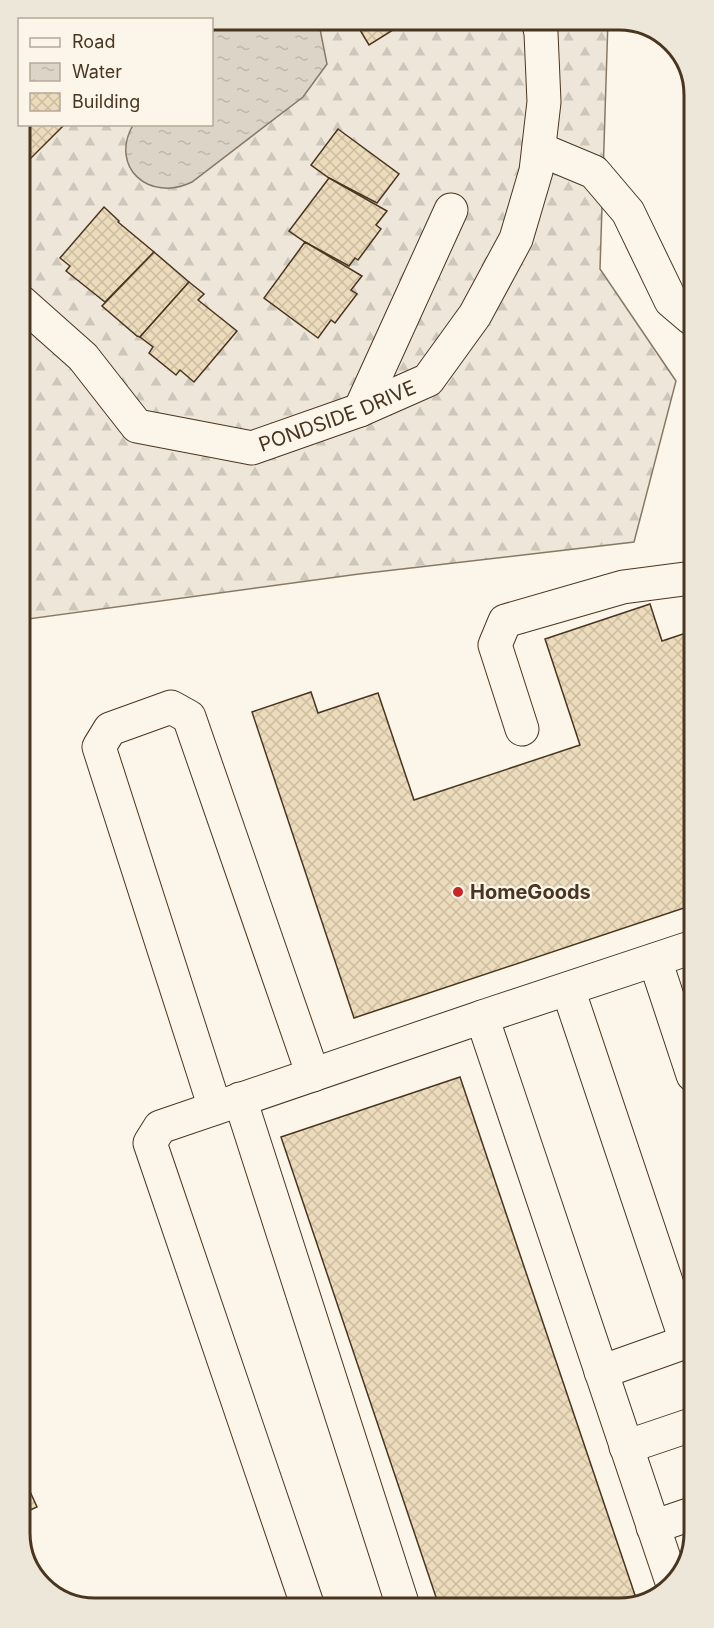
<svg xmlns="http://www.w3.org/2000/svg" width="714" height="1628" font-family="Inter,sans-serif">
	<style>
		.forest { fill: url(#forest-firs); stroke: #887966; stroke-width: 1.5 }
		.water { fill: url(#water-ripples); stroke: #887966; stroke-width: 1.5 }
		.building { fill: url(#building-cross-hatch); stroke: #4a3520; stroke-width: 1.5 }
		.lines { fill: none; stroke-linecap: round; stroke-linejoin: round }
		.minor-casing { stroke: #4a3520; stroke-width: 35 }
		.minor { stroke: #fbf6e9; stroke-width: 33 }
		.poi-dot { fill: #c62828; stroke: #fbf6e9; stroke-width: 2 }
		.labels { text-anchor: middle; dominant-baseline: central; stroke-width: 4.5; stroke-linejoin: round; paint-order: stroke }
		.street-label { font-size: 20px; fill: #4a3520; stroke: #fbf6e9 }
		.poi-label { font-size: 20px; font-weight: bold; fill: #4a3520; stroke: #fbf6e9; text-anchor: start }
		.rim { fill: none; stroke: #4a3520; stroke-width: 3 }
	</style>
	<defs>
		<pattern id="forest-firs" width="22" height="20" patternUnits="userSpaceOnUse" patternTransform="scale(1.5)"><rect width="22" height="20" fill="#ede6d9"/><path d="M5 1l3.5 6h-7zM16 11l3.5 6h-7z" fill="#cdc6ba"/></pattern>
		<pattern id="water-ripples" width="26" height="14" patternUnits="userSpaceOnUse" patternTransform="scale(1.5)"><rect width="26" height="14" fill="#dcd4c6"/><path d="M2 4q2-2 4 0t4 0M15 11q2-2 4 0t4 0" fill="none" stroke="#beb7aa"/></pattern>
		<pattern id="building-cross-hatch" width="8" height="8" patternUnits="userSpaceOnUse" patternTransform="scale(1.5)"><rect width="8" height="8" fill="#ecdcbc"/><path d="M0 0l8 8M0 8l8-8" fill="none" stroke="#ccbda1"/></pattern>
	</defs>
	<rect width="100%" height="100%" fill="#fbf6e9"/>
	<path class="forest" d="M212 20H608L600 269 676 381 634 542 359 574 21 620 20 125 212 124Z"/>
	<path class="water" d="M212 20H312L320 29 327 64 303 97 192 182C149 203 109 167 133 125L212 124Z"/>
	<g class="building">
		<path d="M354 20H409L369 45Z"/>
		<path d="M20 124H65L30 159 20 148Z"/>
		<path d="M338 129 399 174 377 203 329 178 311 165Z"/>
		<path d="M20 148 26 155 20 162Z"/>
		<path d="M329 178 387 211 376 225 381 229 358 260 355 258 349 266 305 242 289 231Z"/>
		<path d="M104 207 119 221 118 222 154 252 105 302 66 271 70 266 60 258Z"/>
		<path d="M305 242 362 276 351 290 357 294 335 323 331 320 318 338 264 298Z"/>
		<path d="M154 252 189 282 140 337 137 336 102 306Z"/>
		<path d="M189 282 204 294 198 300 237 331 194 382 180 370 176 375 149 353 153 347 140 337Z"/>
		<path d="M650 604 662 641 692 631 693 905 354 1018 252 712 311 692 318 713 378 693 414 800 580 745 545 639Z"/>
		<path d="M460 1077 638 1604 439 1606 281 1137Z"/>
		<path d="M23 1476 37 1507 24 1513Z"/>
	</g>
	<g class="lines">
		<defs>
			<g id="minor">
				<path d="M539 149 594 172 628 212 671 301 691 318"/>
				<path id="s1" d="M20 301 83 357 137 426 252 448 360 410 428 380 475 315 516 239 536 171 544 102 541 33 538 20"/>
				<path d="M360 410 451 210"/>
				<path d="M522 729 495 645 505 621 623 587 692 578"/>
				<path d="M655 960 693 1075"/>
				<path d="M568 989 686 1341"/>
				<path d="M482 1017 693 947"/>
				<path d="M240 1099 403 1606"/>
				<path d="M215 1108 99 747 110 729 171 707 189 717 313 1075"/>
				<path d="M601 1372 694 1339"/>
				<path d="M626 1447 694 1424"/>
				<path d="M653 1527 694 1513"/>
				<path d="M308 1607 150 1143 160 1127 482 1017 672 1582"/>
			</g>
		</defs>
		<use href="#minor" class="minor-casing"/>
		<use href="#minor" class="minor"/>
	</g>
	<circle class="poi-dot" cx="458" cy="892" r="6"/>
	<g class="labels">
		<g class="street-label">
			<text stroke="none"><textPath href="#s1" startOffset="380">PONDSIDE DRIVE</textPath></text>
		</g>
		<g class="poi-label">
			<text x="470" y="892">HomeGoods</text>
		</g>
	</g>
	<path d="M0 0H714V1628H0ZM95 30H619A65 65 0 0 1 684 95V1533A65 65 0 0 1 619 1598H95A65 65 0 0 1 30 1533V95A65 65 0 0 1 95 30Z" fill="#ede7d9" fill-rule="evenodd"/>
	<path class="rim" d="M95 30H619A65 65 0 0 1 684 95V1533A65 65 0 0 1 619 1598H95A65 65 0 0 1 30 1533V95A65 65 0 0 1 95 30Z"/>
	<rect x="18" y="18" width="195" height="108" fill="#fbf6e9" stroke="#b4a999" stroke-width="1.5"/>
	<rect x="30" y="38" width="30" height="9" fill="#fbf6e9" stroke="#b4a999" stroke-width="1.5"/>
	<text x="72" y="48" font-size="18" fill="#4a3520">Road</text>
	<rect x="30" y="63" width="30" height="18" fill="url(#water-ripples)" stroke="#b4a999" stroke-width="1.5"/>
	<text x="72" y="78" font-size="18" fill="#4a3520">Water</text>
	<rect x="30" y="93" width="30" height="18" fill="url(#building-cross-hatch)" stroke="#b4a999" stroke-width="1.5"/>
	<text x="72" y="108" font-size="18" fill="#4a3520">Building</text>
</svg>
